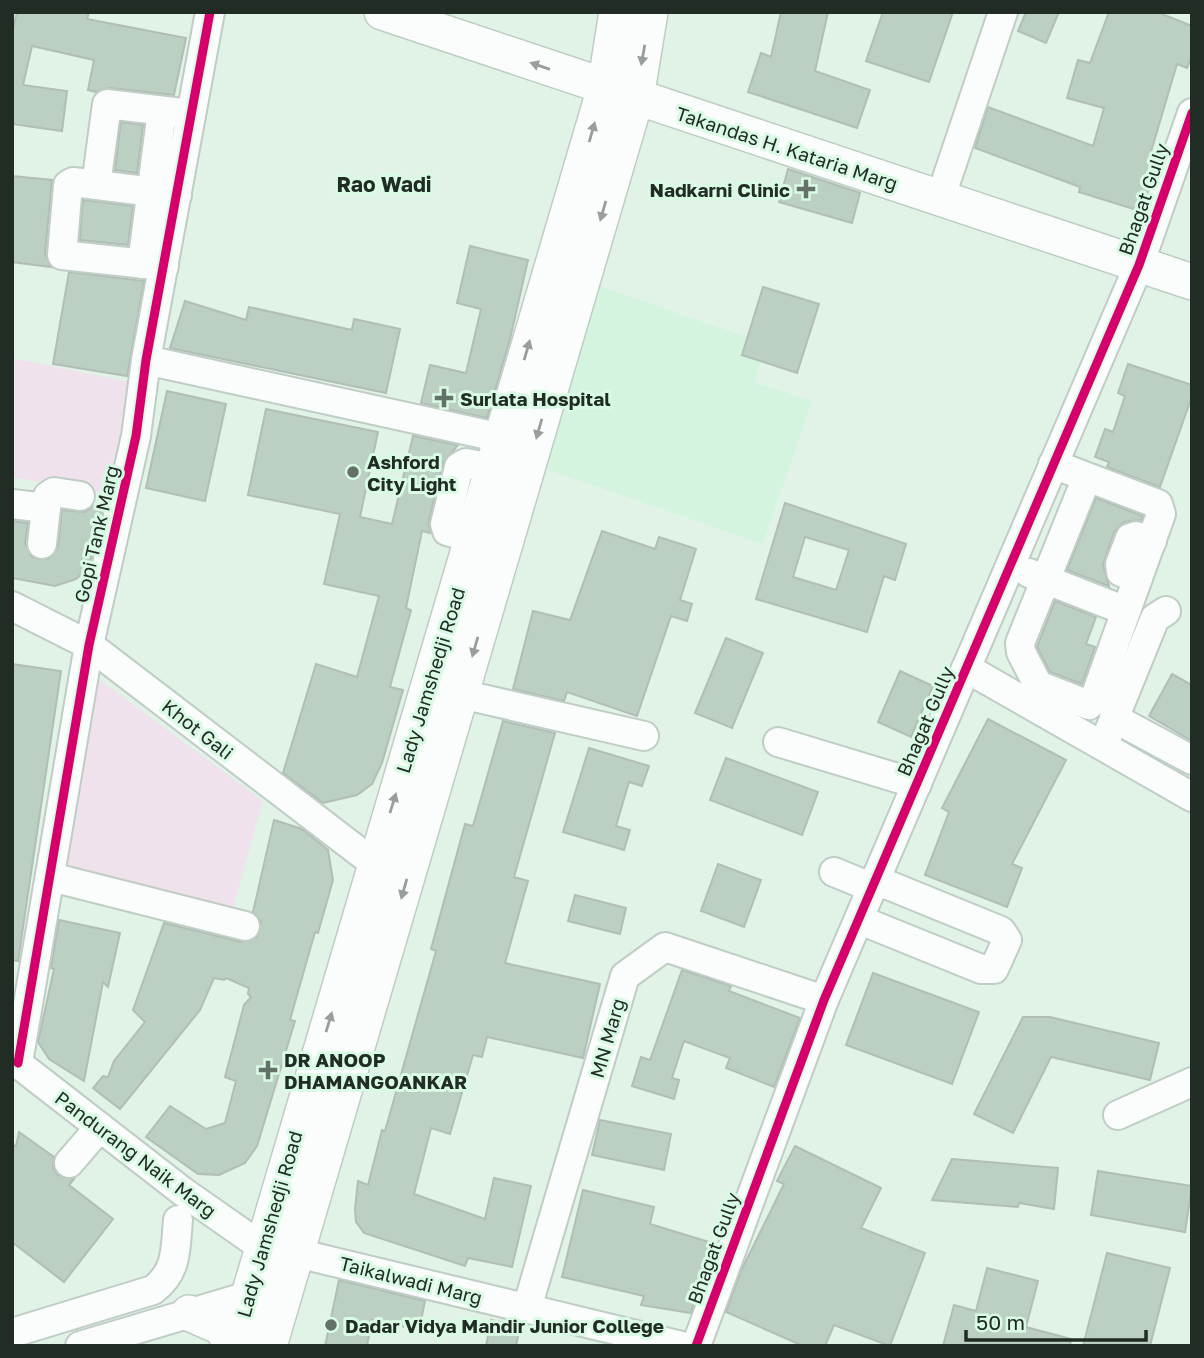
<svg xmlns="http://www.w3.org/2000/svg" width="1204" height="1358" font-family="'Golos Text',sans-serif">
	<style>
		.built { fill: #d5f4e0 }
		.green { fill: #efe2ec }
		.building { fill: #bccfc3; stroke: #b1beb6; stroke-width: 2; fill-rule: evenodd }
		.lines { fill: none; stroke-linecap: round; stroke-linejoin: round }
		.minor-casing { stroke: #bfcdc5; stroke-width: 32 }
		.major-casing { stroke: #bfcdc5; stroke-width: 38 }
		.minor { stroke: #fafdfb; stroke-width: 28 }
		.major { stroke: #fafdfb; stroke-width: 35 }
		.cycleway-casing { stroke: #d9fae4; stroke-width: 13 }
		.cycleway { stroke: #d6006c; stroke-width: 9 }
		.oneway { fill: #989f9a }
		.poi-dot { fill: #647168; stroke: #d9fae4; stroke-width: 2.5 }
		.labels { text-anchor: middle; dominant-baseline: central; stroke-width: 6; stroke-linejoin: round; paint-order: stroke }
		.street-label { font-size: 19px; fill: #202c24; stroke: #d9fae4 }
		.poi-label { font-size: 19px; font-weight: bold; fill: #202c24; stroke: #d9fae4; text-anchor: start }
		.neighbourhood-label { font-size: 21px; font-weight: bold; fill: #202c24; stroke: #d9fae4 }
	</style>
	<rect width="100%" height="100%" fill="#e1f2e7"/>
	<path class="built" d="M579 279 767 344 754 382 812 401 763 544 516 459Z"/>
	<g class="green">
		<path d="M12 358 134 383 116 496 12 477Z"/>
		<path d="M92 674 263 801 232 912 65 872Z"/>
	</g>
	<g class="building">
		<path d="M17 12H89L87 19 186 38 174 95 109 88 96 92 88 90 94 60 32 46 23 85 67 91 62 131 12 124V33Z"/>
		<path d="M781 12H828L815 71 870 90 857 128 748 92 761 53 771 57Z"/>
		<path d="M883 12H953L929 82 866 61Z"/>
		<path d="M1026 12H1059L1046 43 1018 31Z"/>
		<path d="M1109 12H1157L1192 26V56L1187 68 1177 64 1150 155 1159 158 1140 211 1079 192 1080 187 975 148 988 107 1093 146 1104 108 1067 98 1078 60 1090 63Z"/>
		<path d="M121 122 143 125 137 173 115 170Z"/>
		<path d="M788 169 860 193 852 223 779 202Z"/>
		<path d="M12 176 52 180 45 254 51 267 12 262Z"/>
		<path d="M83 200 133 206 128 245 80 240Z"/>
		<path d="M470 246 528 260 510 339 487 418 421 403 430 365 466 373 481 309 457 303Z"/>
		<path d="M69 272 144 281 127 376 53 364Z"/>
		<path d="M763 287 819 304 797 373 742 355Z"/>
		<path d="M185 301 246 320 249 307 352 330 354 319 400 329 386 393 170 348Z"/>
		<path d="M1128 364 1192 385V396L1160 487 1107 467 1109 462 1095 457 1105 429 1113 432 1125 396 1118 393Z"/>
		<path d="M167 391 226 404 205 501 146 488Z"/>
		<path d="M266 409 378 432 360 517 392 524 413 436 458 445 443 463 429 520 430 533 422 531 406 608 411 610 390 687 403 690 382 763 372 784 357 795 323 803 283 773 316 664 357 677 379 596 324 584 340 514 248 495Z"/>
		<path d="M1096 498 1143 516 1141 520 1124 522 1114 532 1103 565 1109 586 1067 570Z"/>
		<path d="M785 503 906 544 895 580 884 576 867 632 756 599ZM805 537 849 550 836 590 793 577Z"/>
		<path d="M93 506 102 507 89 568 76 579 55 586 12 578V521L28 523 25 543 32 557 48 559 58 547 62 510 85 512Z"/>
		<path d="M602 531 655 549 659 537 696 549 680 600 692 604 687 621 671 616 637 716 567 692 564 701 513 689 533 611 570 620Z"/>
		<path d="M1055 601 1096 617 1086 644 1095 647 1082 684 1050 672 1037 647Z"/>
		<path d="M726 638 763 653 732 728 695 713Z"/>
		<path d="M12 664 61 671 18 961 12 960Z"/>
		<path d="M900 671 933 686 911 737 878 722Z"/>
		<path d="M1172 674 1192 685V741L1149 716Z"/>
		<path d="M988 719 1066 760 1012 864 1022 868 1007 907 925 875 949 812 942 808Z"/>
		<path d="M503 721 555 733 514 877 528 881 505 963 600 984 583 1058 487 1037 482 1057 473 1055 450 1134 431 1128 414 1194 485 1219 494 1178 531 1186 512 1267 468 1258 465 1266 364 1233 356 1222 355 1209 358 1181 368 1185 382 1130 385 1131 436 951 431 949 465 824 473 826Z"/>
		<path d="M589 748 649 766 642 786 629 782 616 826 630 830 624 850 563 832Z"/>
		<path d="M726 758 818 792 802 835 710 800Z"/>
		<path d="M274 820 302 829 328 850 333 880 318 933 315 932 290 1020 295 1021 257 1146 245 1163 219 1175 198 1174 146 1137 170 1106 206 1129 225 1123 236 1081 225 1077 244 1005 251 997 248 994 249 988 226 978 224 980 214 978 200 1010 120 1109 93 1088 103 1076 108 1077 114 1061 145 1022 133 1010 164 923 241 942 257 937 261 922 253 912Z"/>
		<path d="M718 864 761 880 744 927 701 911Z"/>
		<path d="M575 895 626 908 620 934 568 921Z"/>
		<path d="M59 920 120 933 108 987 103 982 84 1081 49 1059 38 1042 54 969 51 968Z"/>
		<path d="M682 970 731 986 729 991 800 1018 774 1087 726 1068 730 1058 684 1041 672 1078 679 1080 674 1099 632 1086 641 1057 650 1060Z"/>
		<path d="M873 973 979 1012 952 1084 846 1045Z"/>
		<path d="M1023 1017H1050L1159 1043 1150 1080 1051 1057 1013 1133 974 1114Z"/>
		<path d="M600 1120 671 1134 664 1170 592 1155Z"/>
		<path d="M19 1132 54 1157 53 1168 58 1175 74 1179 69 1185 113 1219 64 1282 12 1242V1145L16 1146Z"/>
		<path d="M795 1146 881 1188 861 1228 925 1253 890 1346 834 1325 825 1346H803L726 1312 741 1271 784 1184 777 1181Z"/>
		<path d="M952 1159 1058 1168 1054 1209 1019 1203 1018 1207 932 1200Z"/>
		<path d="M1098 1171 1192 1186 1185 1232 1091 1215Z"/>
		<path d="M583 1190 654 1207 650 1224 709 1242 691 1313 641 1305 644 1296 562 1277Z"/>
		<path d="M1107 1253 1170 1268 1150 1346H1083Z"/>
		<path d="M987 1268 1038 1281 1026 1327 1071 1339 1070 1346H943L954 1305 976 1311Z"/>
		<path d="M339 1280 425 1301 419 1330 372 1320 367 1346H325Z"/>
		<path d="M491 1320 520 1326 516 1346H486Z"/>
	</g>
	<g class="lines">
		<defs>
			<g id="minor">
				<path d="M96 185 107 104 191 114"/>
				<path d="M940 199 1003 12"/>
				<path d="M142 264 162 111"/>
				<path d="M164 266 62 255 68 185 73 182 177 195"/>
				<path d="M146 360 502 438"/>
				<path d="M1053 464 1158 504 1161 514 1094 700 1089 705 1038 685 1021 652 1020 643 1087 477"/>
				<path d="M12 504 46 508 42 544"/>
				<path d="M46 508 48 496 54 492 80 496"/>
				<path d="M472 538 447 531 445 524 459 467 466 463 493 468"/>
				<path d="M1029 573 1126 611"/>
				<path d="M1138 578 1121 572 1120 564 1130 538 1136 536 1152 541"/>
				<path d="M12 606 89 645 375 864"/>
				<path d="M966 668 1192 797"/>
				<path d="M461 694 644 736"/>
				<path d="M1114 718 1192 760"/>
				<path d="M778 742 917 784"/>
				<path d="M1103 746 1155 618 1166 611"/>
				<path d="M834 872 873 888"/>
				<path d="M51 877 245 926"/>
				<path d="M860 920 981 969H994L1007 940 1001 931 876 880"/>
				<path d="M12 1059 182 1191 262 1247 297 1253 682 1346"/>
				<path d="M18 1063 89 645 136 436 146 360 210 12"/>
				<path d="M1118 1115 1192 1082"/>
				<path d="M69 1163 100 1127"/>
				<path d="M527 1308 625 976 665 947 824 1000"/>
				<path d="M12 1333 153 1290C178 1271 175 1250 178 1220"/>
				<path d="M80 1346 265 1291"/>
				<path d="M696 1346 824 1000 1139 265 1192 113"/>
			</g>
			<g id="major">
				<path d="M382 12 1192 282"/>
				<path d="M189 1313 221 1327 233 1346"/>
				<path d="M234 1346 605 88 617 12"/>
				<path d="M269 1346 636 98 650 12"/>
			</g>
		</defs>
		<use href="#minor" class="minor-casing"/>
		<use href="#major" class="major-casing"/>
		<use href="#minor" class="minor"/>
		<use href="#major" class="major"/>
		<defs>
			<g id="cycleway">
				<path d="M18 1063 89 645 136 436 146 360 210 12"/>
				<path d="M696 1346 824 1000 1139 265 1192 113"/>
			</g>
		</defs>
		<use href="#cycleway" class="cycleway-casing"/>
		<use href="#cycleway" class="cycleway"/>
	</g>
	<defs><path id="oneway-solid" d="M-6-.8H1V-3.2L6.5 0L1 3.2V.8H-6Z" transform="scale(1.75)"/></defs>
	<g class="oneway">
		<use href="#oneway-solid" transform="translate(643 55) rotate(100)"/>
		<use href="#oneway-solid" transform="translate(540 66) rotate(-161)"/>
		<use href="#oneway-solid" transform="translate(592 132) rotate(-74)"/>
		<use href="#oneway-solid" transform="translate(603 211) rotate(106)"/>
		<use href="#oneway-solid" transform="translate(527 350) rotate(-74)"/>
		<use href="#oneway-solid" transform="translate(539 429) rotate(106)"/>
		<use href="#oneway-solid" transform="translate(475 647) rotate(106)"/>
		<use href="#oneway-solid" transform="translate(393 803) rotate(-73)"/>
		<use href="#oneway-solid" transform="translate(404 889) rotate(106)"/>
		<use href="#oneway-solid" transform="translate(329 1022) rotate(-73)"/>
	</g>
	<g class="poi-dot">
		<path d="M802.5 178.5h7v7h7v7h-7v7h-7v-7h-7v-7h7z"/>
		<path d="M440.5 387.5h7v7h7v7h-7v7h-7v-7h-7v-7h7z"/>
		<circle cx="353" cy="472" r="7"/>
		<path d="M264.5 1059.5h7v7h7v7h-7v7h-7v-7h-7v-7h7z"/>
		<circle cx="331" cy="1325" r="7"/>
	</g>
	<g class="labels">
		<g class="street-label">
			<text transform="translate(787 148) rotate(18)">Takandas H. Kataria Marg</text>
			<text transform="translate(1143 199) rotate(-71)">Bhagat Gully</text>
			<text transform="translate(96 534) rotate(-77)">Gopi Tank Marg</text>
			<text transform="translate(430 680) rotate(-73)">Lady Jamshedji Road</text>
			<text transform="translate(925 721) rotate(-67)">Bhagat Gully</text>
			<text transform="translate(198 729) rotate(38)">Khot Gali</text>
			<text transform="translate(607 1038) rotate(-74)">MN Marg</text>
			<text transform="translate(136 1154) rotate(37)">Pandurang Naik Marg</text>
			<text transform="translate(269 1224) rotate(-74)">Lady Jamshedji Road</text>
			<text transform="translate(713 1248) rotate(-70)">Bhagat Gully</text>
			<text transform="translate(411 1280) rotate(14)">Taikalwadi Marg</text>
		</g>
		<g class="poi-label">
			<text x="790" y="189" text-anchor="end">Nadkarni Clinic</text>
			<text x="460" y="398">Surlata Hospital</text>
			<text x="367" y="461">Ashford<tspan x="367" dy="22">City Light</tspan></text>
			<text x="284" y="1059">DR ANOOP<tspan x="284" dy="22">DHAMANGOANKAR</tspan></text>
			<text x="345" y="1325">Dadar Vidya Mandir Junior College</text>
		</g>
		<g class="neighbourhood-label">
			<text x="384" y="184">Rao Wadi</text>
		</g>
	</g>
	<rect width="1204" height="1358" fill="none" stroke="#202c24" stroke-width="28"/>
	<path d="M966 1330v10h180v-10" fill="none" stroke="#202c24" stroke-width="3.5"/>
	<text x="976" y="1330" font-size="21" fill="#202c24" stroke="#d9fae4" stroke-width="5" paint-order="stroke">50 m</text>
</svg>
